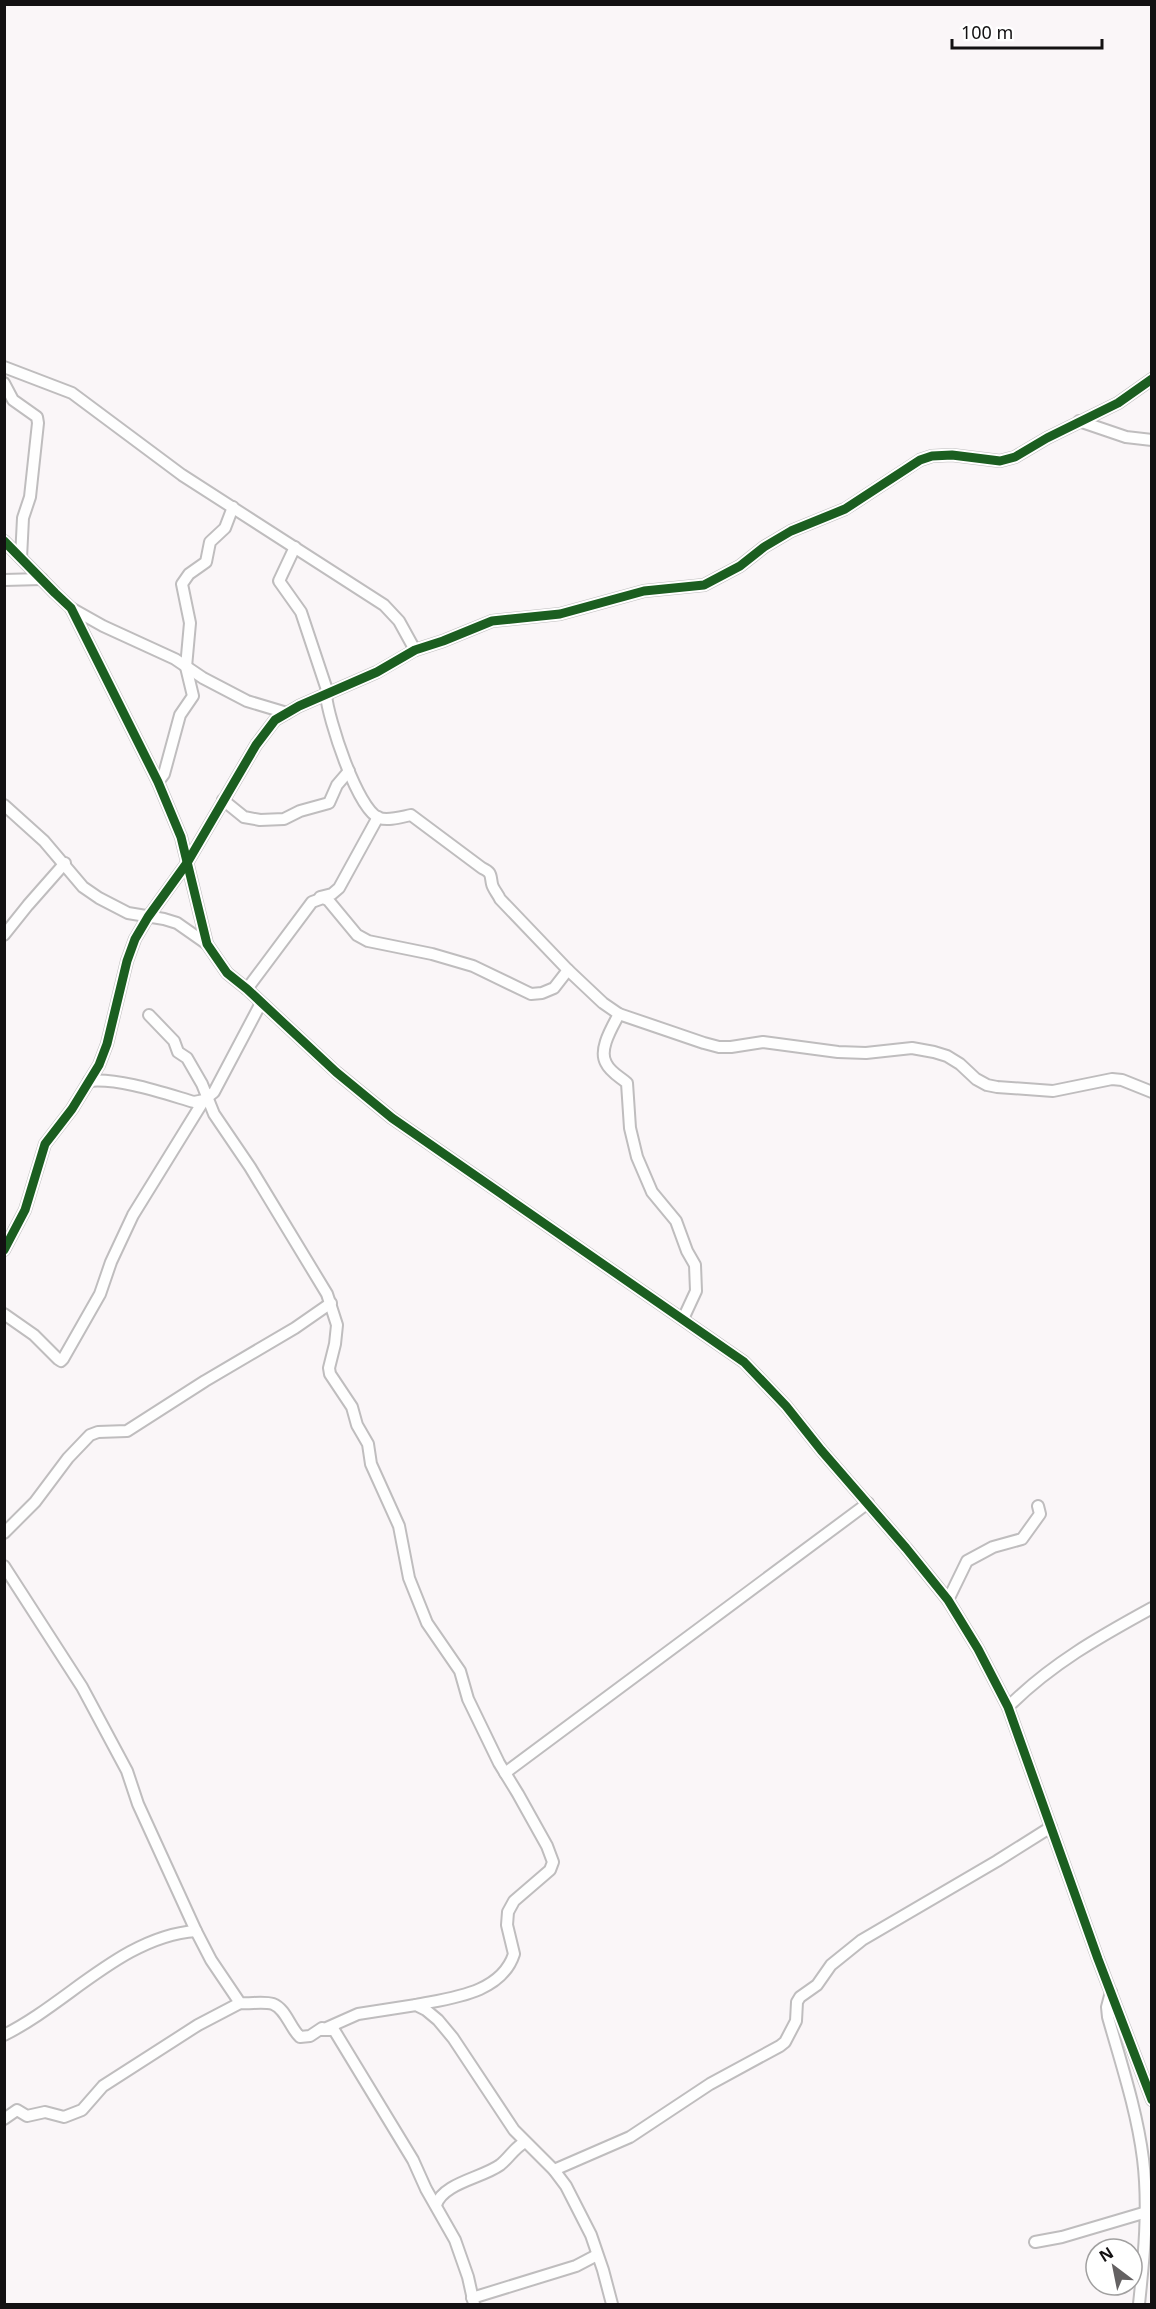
<svg xmlns="http://www.w3.org/2000/svg" width="1156" height="2309" font-family="'Noto Sans',sans-serif">
	<style>
		.lines { fill: none; stroke-linecap: round; stroke-linejoin: round }
		.minor-casing { stroke: #bfbdbe; stroke-width: 14 }
		.minor { stroke: #fefefe; stroke-width: 10 }
		.cycleway-casing { stroke: #fff; stroke-width: 13 }
		.cycleway { stroke: #1b5e20; stroke-width: 9 }
	</style>
	<rect width="100%" height="100%" fill="#faf6f8"/>
	<g class="lines">
		<defs>
			<g id="minor">
				<path d="M4 367 72 393 182 475 384 605 399 621 415 650"/>
				<path d="M4 383 13 400 37 417 38 423 30 497 23 518 21 558"/>
				<path d="M1079 421 1126 437 1152 440"/>
				<path d="M4 541 55 593 71 608 158 782 181 837 207 944 227 973 247 989 336 1072 392 1118 744 1362 786 1406 821 1450 906 1548 948 1600 978 1649 1008 1707 1098 1959 1152 2100"/>
				<path d="M295 547 279 581 301 612 328 693"/>
				<path d="M4 580 42 579"/>
				<path d="M71 608 103 626 175 659 203 678 247 701 287 713"/>
				<path d="M326 695C328 718 357 809 379 818 389 821 401 817 411 815L482 868C492 873 490 874 492 884 493 889 498 894 500 899L568 970 603 1003 619 1014 704 1043 719 1047H731L763 1042 838 1052 866 1053 912 1048 934 1052 947 1056 960 1064 976 1079 987 1085 997 1087 1053 1091 1112 1079 1122 1080 1152 1092"/>
				<path d="M158 782 164 774 180 715 193 696 186 667 190 623 182 584 189 574 206 562 210 542 225 528 233 507"/>
				<path d="M223 800 244 817 260 820 284 819 300 811 329 803 337 785 349 771"/>
				<path d="M4 805 44 841 83 887 99 898 128 913 164 919 177 923 207 944"/>
				<path d="M320 897 332 894 339 888 378 817"/>
				<path d="M4 935 28 905 65 863"/>
				<path d="M247 989 312 902 323 898 328 900 357 935 368 941 432 954 473 966 531 994 542 993 554 988 568 970"/>
				<path d="M619 1014C613 1026 598 1049 606 1063 610 1072 620 1077 627 1083L630 1128 637 1157 652 1192 676 1221 687 1251 695 1265 696 1291 683 1319"/>
				<path d="M149 1015 174 1041 178 1052 187 1058 202 1084 214 1114 250 1167 327 1294 337 1325 335 1344 329 1368 330 1374 352 1407 357 1425 368 1444 371 1464 399 1526 409 1578 427 1623 460 1671 468 1699 483 1730 499 1763 518 1794 547 1846 553 1862 550 1870 514 1901 508 1912 507 1925 514 1954C501 1994 450 1998 416 2005"/>
				<path d="M89 1081C120 1078 163 1093 194 1102L204 1100 214 1092 261 1003"/>
				<path d="M4 1250 25 1210 45 1144 72 1109 99 1065 107 1044 127 961 135 939 148 917 187 863 256 745 275 720 299 706 377 672 415 650 443 641 492 621 560 614 644 591 704 585 740 566 764 547 791 531 845 509 920 460 932 456 952 455 1000 461 1015 457 1047 438 1118 403 1152 379"/>
				<path d="M4 1314 34 1335 58 1359 61 1361 63 1359 100 1294 111 1262 133 1215 204 1100"/>
				<path d="M4 1533 35 1502 68 1458 90 1435 98 1432 127 1431 205 1381 295 1328 331 1303"/>
				<path d="M4 1566 82 1687 127 1771 138 1804 196 1931 211 1960 240 2003C251 2004 263 2001 273 2004 286 2009 290 2028 300 2037L310 2036 322 2028V2030H334L413 2160 426 2189 455 2240 468 2277 474 2304"/>
				<path d="M948 1600 967 1561 993 1547 1022 1539 1040 1514 1038 1506"/>
				<path d="M1008 1707C1051 1664 1099 1637 1152 1608"/>
				<path d="M505 1773 868 1503"/>
				<path d="M1111 1992 1107 2007 1108 2017C1121 2063 1137 2111 1143 2159 1149 2207 1144 2257 1139 2304"/>
				<path d="M322 2030 358 2014 416 2005 426 2010 438 2020 453 2038 514 2130 554 2170 566 2186 591 2235 603 2270 612 2304"/>
				<path d="M4 2035C67 2004 123 1936 196 1931"/>
				<path d="M4 2119 17 2110 27 2116 45 2112 64 2117 82 2110 103 2086 198 2025 240 2003"/>
				<path d="M554 2170 630 2137 710 2084 780 2046 785 2042 796 2021 797 2002 800 1997 817 1985 831 1965 862 1940 997 1861 1051 1827"/>
				<path d="M436 2205C443 2183 482 2178 500 2165 509 2158 514 2148 525 2142"/>
				<path d="M1035 2242 1062 2237 1150 2211"/>
				<path d="M472 2298 576 2266 597 2255"/>
			</g>
		</defs>
		<use href="#minor" class="minor-casing"/>
		<use href="#minor" class="minor"/>
		<defs>
			<g id="cycleway">
				<path d="M4 541 55 593 71 608 158 782 181 837 207 944 227 973 247 989 336 1072 392 1118 744 1362 786 1406 821 1450 906 1548 948 1600 978 1649 1008 1707 1098 1959 1152 2100"/>
				<path d="M4 1250 25 1210 45 1144 72 1109 99 1065 107 1044 127 961 135 939 148 917 187 863 256 745 275 720 299 706 377 672 415 650 443 641 492 621 560 614 644 591 704 585 740 566 764 547 791 531 845 509 920 460 932 456 952 455 1000 461 1015 457 1047 438 1118 403 1152 379"/>
			</g>
		</defs>
		<use href="#cycleway" class="cycleway-casing"/>
		<use href="#cycleway" class="cycleway"/>
	</g>
	<rect width="1156" height="2309" fill="none" stroke="#131112" stroke-width="12"/>
	<g transform="translate(1114 2267) rotate(328)"><circle r="28" fill="#ffffff" stroke="#a1a0a0" stroke-width="1.5"/>
	<path d="M0-4.5L10 22L0 15L-10 22Z" fill="#646162"/>
	<text y="-9" font-size="16" font-weight="bold" text-anchor="middle" fill="#131112">N</text>
	</g>
	<path d="M952 39v9h150v-9" fill="none" stroke="#131112" stroke-width="3"/>
	<text x="961" y="39" font-size="18" fill="#131112" stroke="#ffffff" stroke-width="4.5" paint-order="stroke">100 m</text>
</svg>
